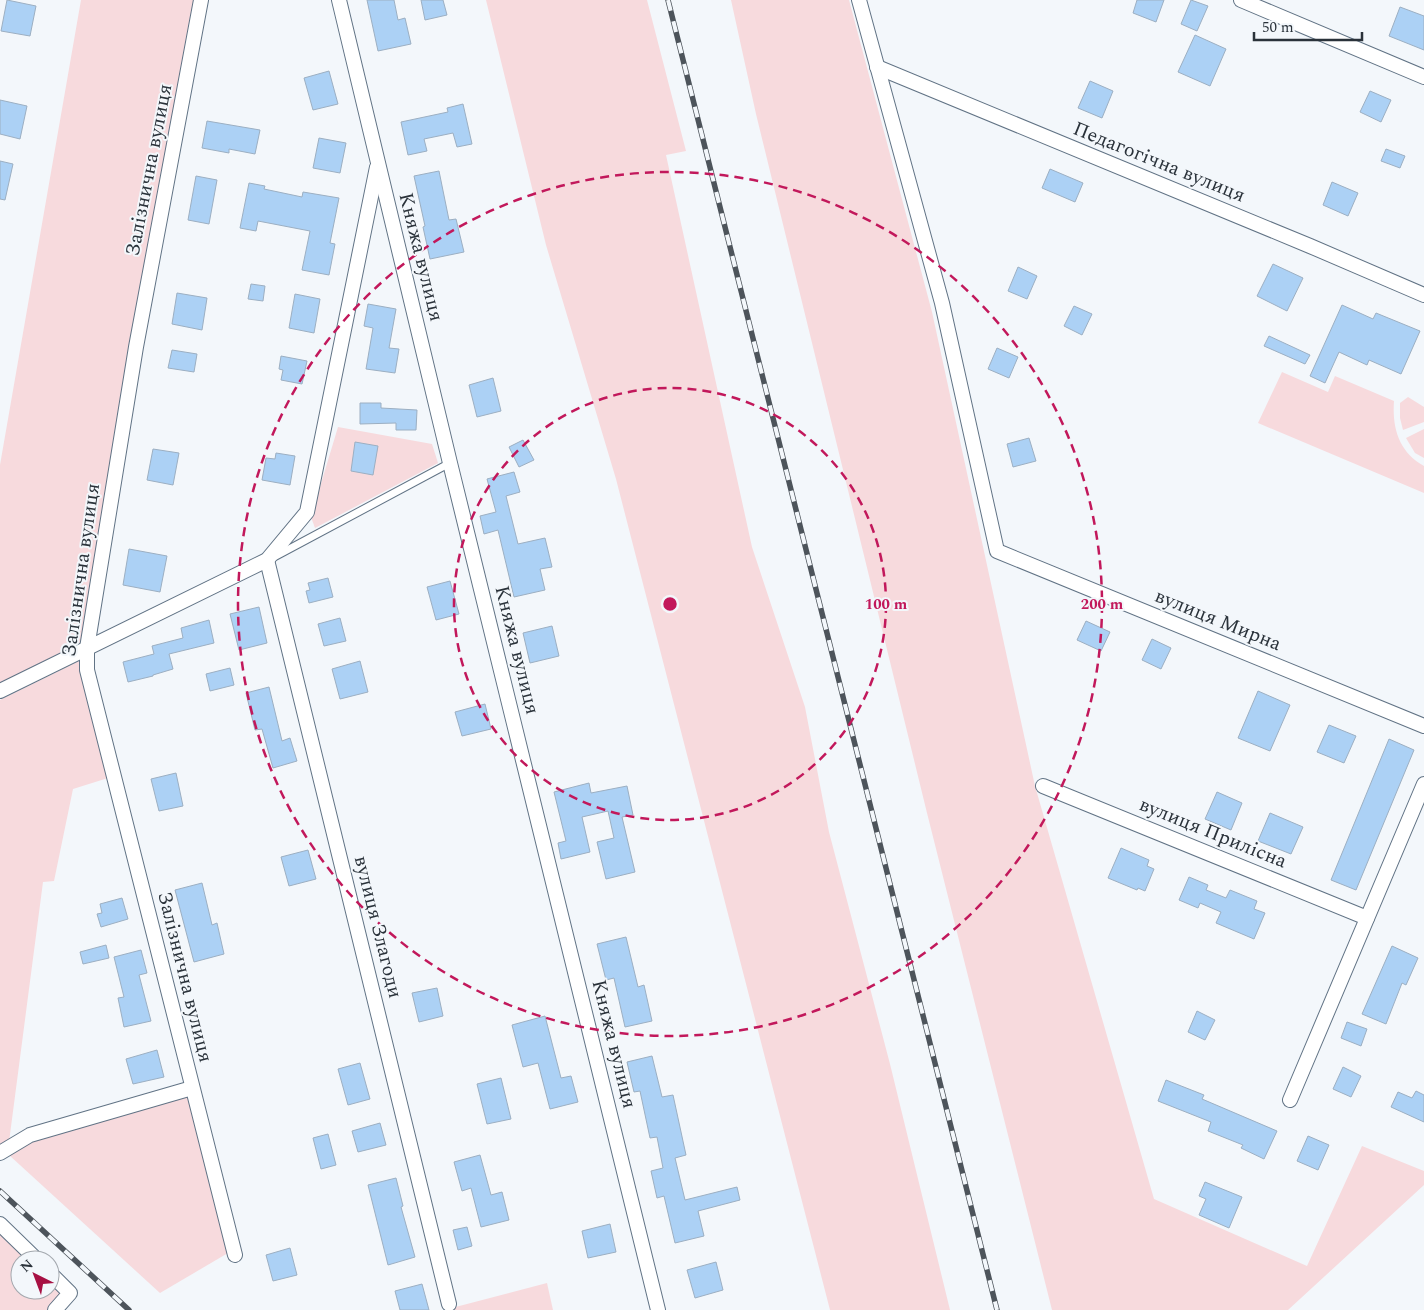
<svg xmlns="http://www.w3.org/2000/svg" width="1424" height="1310" font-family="Spectral,serif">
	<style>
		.green { fill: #f7dadd }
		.building { fill: #acd1f5; stroke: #9cafc2 }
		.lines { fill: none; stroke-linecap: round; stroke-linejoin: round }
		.lane-casing { stroke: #617385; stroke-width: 9 }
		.street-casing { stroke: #617385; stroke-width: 16 }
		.lane { stroke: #fff; stroke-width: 7 }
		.street { stroke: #fff; stroke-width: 14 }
		.rail-casing { stroke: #4d545b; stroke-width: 5.5 }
		.rail { stroke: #f3f7fb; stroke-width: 4; stroke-dasharray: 11; stroke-linecap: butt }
		.ring { fill: none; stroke: #c2185b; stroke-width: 2.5; stroke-dasharray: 9 6 }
		.labels { text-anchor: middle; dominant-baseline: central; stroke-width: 4; stroke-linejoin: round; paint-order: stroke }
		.street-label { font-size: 20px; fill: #2a323a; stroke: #f3f7fb }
		.centre { fill: #c2185b; stroke: #f3f7fb; stroke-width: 2.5 }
		.ring-label { font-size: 15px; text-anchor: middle; font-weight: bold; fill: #c2185b; stroke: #f3f7fb; stroke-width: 4; stroke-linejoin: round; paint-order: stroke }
	</style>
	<rect width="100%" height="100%" fill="#f3f7fb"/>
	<g class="green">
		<path d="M81 0H194L129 345 81 643 0 683V465Z"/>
		<path d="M486 0H647L686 151 666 155 752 547 805 707 829 832 890 1064 950 1310H830L616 479 546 245Z"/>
		<path d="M731 0H849L932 312 1035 786 1154 1199 1307 1266 1362 1146 1424 1171V1185L1288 1310H1052L927 813 756 114Z"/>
		<path d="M1282 372 1328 392 1335 376 1394 401C1392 428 1399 452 1424 466V493L1258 423Z"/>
		<path d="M1408 397 1424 407V422L1403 430 1400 418V403Z"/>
		<path d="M338 427 432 444 438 463 315 528 311 517Z"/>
		<path d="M1424 429V458L1415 453 1406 438Z"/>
		<path d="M81 660 108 778 73 789 54 881 43 882 9 1142 0 1147V700Z"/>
		<path d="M188 1096 228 1253 160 1293 9 1155 32 1141Z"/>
		<path d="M0 1233 28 1260H20V1290H50V1281L62 1292 47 1310H0Z"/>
		<path d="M547 1283 553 1310H444Z"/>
	</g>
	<g class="building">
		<path d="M7 0 36 6 30 36 1 31Z"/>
		<path d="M367 0H394L398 20 405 18 411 44 378 51Z"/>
		<path d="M421 0H443L447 15 425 20Z"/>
		<path d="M1137 0H1164L1156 22 1133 13Z"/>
		<path d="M1191 0 1208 6 1197 31 1181 24Z"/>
		<path d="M1400 7 1424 16V50L1389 36Z"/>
		<path d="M1195 35 1226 49 1210 86 1178 72Z"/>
		<path d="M329 71 338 104 313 110 304 78Z"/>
		<path d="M1090 81 1113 91 1102 118 1078 108Z"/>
		<path d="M1370 91 1391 100 1381 122 1360 112Z"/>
		<path d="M0 100 27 106 20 139 0 134Z"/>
		<path d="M463 104 472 144 457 147 453 133 424 139 427 151 408 155 401 122 448 112 447 108Z"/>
		<path d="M207 121 260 130 255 154 229 149V153L202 148Z"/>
		<path d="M319 138 346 143 340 173 313 168Z"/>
		<path d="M1386 149 1405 156 1400 168 1381 161Z"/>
		<path d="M0 161 13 164 5 200 0 199Z"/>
		<path d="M1050 169 1083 183 1075 202 1042 188Z"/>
		<path d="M439 171 449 220 456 219 464 252 430 259 423 227 425 226 414 176Z"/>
		<path d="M196 176 217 180 209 224 188 220Z"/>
		<path d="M1332 182 1358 193 1348 216 1323 205Z"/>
		<path d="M249 183 265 186 264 189 302 197 303 192 339 198 330 243 335 244 329 275 302 270 310 231 258 221 256 231 240 228Z"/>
		<path d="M1273 264 1303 278 1287 311 1257 296Z"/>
		<path d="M1018 267 1037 276 1027 299 1008 291Z"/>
		<path d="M251 284 265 286 263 301 248 299Z"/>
		<path d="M177 293 207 298 202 330 172 324Z"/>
		<path d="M295 294 320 299 314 333 289 328Z"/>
		<path d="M368 304 396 309 389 348 399 349 395 373 366 369 373 328 364 326Z"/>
		<path d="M1342 305 1373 319 1376 313 1420 331 1401 374 1369 360 1367 365 1339 352 1325 383 1310 376Z"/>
		<path d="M1074 306 1092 314 1082 335 1064 326Z"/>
		<path d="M1269 336 1310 355 1305 364 1264 346Z"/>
		<path d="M997 348 1018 357 1009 378 988 369Z"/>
		<path d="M172 350 197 354 194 372 168 368Z"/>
		<path d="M281 356 307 361 302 384 281 380 283 370 279 369Z"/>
		<path d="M493 378 501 411 477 417 469 385Z"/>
		<path d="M360 403H381V408L417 410 416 430H396V423L360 424Z"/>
		<path d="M1029 438 1036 461 1013 467 1007 444Z"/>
		<path d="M523 440 534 460 519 467 509 447Z"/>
		<path d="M355 442 378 446 373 475 351 471Z"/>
		<path d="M153 449 179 453 173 485 147 480Z"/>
		<path d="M276 453 295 456 290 485 262 480 266 458 275 459Z"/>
		<path d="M514 472 520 492 506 496 518 544 545 538 552 567 540 569 545 590 514 597 498 530 484 534 480 516 496 512 487 479Z"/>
		<path d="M129 549 167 556 160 592 123 585Z"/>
		<path d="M328 578 333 597 309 603 306 591 310 590 308 583Z"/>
		<path d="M450 581 459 614 436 620 427 587Z"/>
		<path d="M259 607 267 643 239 650 230 614Z"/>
		<path d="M340 618 346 641 324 646 318 624Z"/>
		<path d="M209 620 214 643 169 654 173 669 153 675V676L128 682 123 662 154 654 152 646 183 638 181 628Z"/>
		<path d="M1086 621 1110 632 1101 651 1077 640Z"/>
		<path d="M552 626 559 656 530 663 523 633Z"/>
		<path d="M1152 639 1171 648 1161 669 1142 660Z"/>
		<path d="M360 661 368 692 340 699 332 669Z"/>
		<path d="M230 668 234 685 210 691 206 674Z"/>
		<path d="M269 687 282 741 290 738 297 761 273 768 262 729 255 730 246 693Z"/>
		<path d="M1258 691 1290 705 1270 751 1238 738Z"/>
		<path d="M485 704 491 729 462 736 455 712Z"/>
		<path d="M1329 725 1356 736 1344 763 1317 752Z"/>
		<path d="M1389 739 1414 750 1356 890 1331 880Z"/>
		<path d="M176 773 183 806 159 811 151 779Z"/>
		<path d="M589 783 591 793 627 786 633 815 622 817 635 872 606 879 597 842 614 838 608 811 582 817 590 852 561 859 558 843 566 841 554 792Z"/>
		<path d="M1217 792 1242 803 1231 830 1205 819Z"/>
		<path d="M1270 813 1303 827 1291 854 1258 841Z"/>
		<path d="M1121 848 1149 860 1147 866 1154 869 1145 891 1138 888 1137 890 1108 878Z"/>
		<path d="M308 850 316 879 289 886 281 857Z"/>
		<path d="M1189 877 1208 885 1206 890 1226 898 1230 890 1257 901 1254 909 1265 913 1254 939 1216 923 1221 912 1200 903 1198 908 1179 900Z"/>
		<path d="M202 883 212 925 217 923 224 954 194 962 175 890Z"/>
		<path d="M122 898 128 919 101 927 97 914 102 913 100 904Z"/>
		<path d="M626 937 638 987 644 985 652 1021 625 1027 614 978 606 980 597 944Z"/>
		<path d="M106 945 109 958 83 964 80 952Z"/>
		<path d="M1392 946 1418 958 1406 985 1402 983 1386 1024 1362 1014Z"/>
		<path d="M141 950 147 973 139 975 151 1021 124 1027 118 998 124 997 114 957Z"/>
		<path d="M437 988 443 1016 419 1022 412 993Z"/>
		<path d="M1197 1011 1215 1020 1205 1040 1188 1032Z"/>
		<path d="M545 1016 561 1078 571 1076 578 1102 550 1109 538 1063 523 1067 512 1025Z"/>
		<path d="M1347 1022 1367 1029 1361 1046 1341 1038Z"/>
		<path d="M157 1050 164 1077 133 1084 126 1059Z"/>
		<path d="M652 1056 662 1097 673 1095 686 1155 675 1158 685 1200 737 1187 740 1200 698 1211 704 1236 675 1243 664 1196 657 1198 651 1171 663 1168 657 1137 650 1138 640 1091 634 1092 627 1062Z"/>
		<path d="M360 1063 370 1099 348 1105 338 1069Z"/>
		<path d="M1343 1067 1361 1076 1351 1097 1333 1089Z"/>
		<path d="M501 1078 511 1119 487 1124 477 1084Z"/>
		<path d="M1166 1080 1204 1095 1202 1099 1277 1131 1264 1159 1241 1148 1243 1145 1208 1131 1211 1122 1158 1101Z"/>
		<path d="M1416 1091 1424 1095V1122L1391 1107 1398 1092 1412 1098Z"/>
		<path d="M380 1123 386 1145 358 1152 352 1131Z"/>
		<path d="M328 1134 336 1165 321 1169 313 1138Z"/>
		<path d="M1308 1136 1329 1145 1318 1170 1297 1161Z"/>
		<path d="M480 1155 491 1195 502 1192 509 1220 481 1227 471 1188 462 1191 454 1162Z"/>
		<path d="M396 1178 403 1206 401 1207 415 1257 388 1265 368 1185Z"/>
		<path d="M1205 1182 1242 1197 1229 1228 1199 1215 1206 1199 1199 1196Z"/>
		<path d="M610 1224 616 1252 588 1258 582 1231Z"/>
		<path d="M467 1227 472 1246 458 1250 453 1230Z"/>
		<path d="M290 1248 297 1275 273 1281 266 1255Z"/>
		<path d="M716 1262 723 1290 695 1298 687 1270Z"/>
		<path d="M422 1284 429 1310H400L395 1291Z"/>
	</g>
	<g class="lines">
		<defs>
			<path id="lane" d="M276 556 450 463"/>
			<g id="street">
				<path d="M201 0 136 347 87 648V670L235 1255"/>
				<path d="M339 0 450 463 658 1310"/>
				<path d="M859 0 942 303 997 551 1424 726"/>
				<path d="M1241 0 1424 77"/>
				<path d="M877 67 1310 246 1424 295"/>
				<path d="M267 560 449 1304"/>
				<path d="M0 691 267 560 307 512 377 167"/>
				<path d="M1043 786 1367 918"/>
				<path d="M1290 1100 1424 784"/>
				<path d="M0 1153 30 1135 192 1088"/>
				<path d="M0 1224 37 1260"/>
				<path d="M50 1273 70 1293 55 1310"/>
			</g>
		</defs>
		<use href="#lane" class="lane-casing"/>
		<use href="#street" class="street-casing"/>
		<use href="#lane" class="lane"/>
		<use href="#street" class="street"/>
		<defs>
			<g id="rail">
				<path d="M668 0 997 1310"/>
				<path d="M0 1191 129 1310"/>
			</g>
		</defs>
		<use href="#rail" class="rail-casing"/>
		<use href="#rail" class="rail"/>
	</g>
	<g class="ring">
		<circle cx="670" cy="604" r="216"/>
		<circle cx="670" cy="604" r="432"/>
	</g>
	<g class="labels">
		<g class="street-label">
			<text transform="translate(1159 162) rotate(22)">Педагогічна вулиця</text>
			<text transform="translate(149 170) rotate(-79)">Залізнична вулиця</text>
			<text transform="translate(421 257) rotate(76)">Княжа вулиця</text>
			<text transform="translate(81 570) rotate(-82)">Залізнична вулиця</text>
			<text transform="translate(1218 620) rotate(22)">вулиця Мирна</text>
			<text transform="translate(517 650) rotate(76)">Княжа вулиця</text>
			<text transform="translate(1213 833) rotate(22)">вулиця Прилісна</text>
			<text transform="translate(378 927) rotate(76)">вулиця Злагоди</text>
			<text transform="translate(185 977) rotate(76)">Залізнична вулиця</text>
			<text transform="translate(614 1044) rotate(76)">Княжа вулиця</text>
		</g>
	</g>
	<circle cx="670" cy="604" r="8" class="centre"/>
	<g class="ring-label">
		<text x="886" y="609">100 m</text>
		<text x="1102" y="609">200 m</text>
	</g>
	<g transform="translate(35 1275) rotate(318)"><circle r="24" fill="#f3f7fb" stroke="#a3a8ae"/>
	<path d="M0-4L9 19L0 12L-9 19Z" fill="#a71043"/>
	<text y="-8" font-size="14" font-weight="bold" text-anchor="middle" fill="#2a323a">N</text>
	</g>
	<path d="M1254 32v8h108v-8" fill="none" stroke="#2a323a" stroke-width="2.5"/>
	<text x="1262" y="32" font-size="15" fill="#2a323a" stroke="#f3f7fb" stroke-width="4" paint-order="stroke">50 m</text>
</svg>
